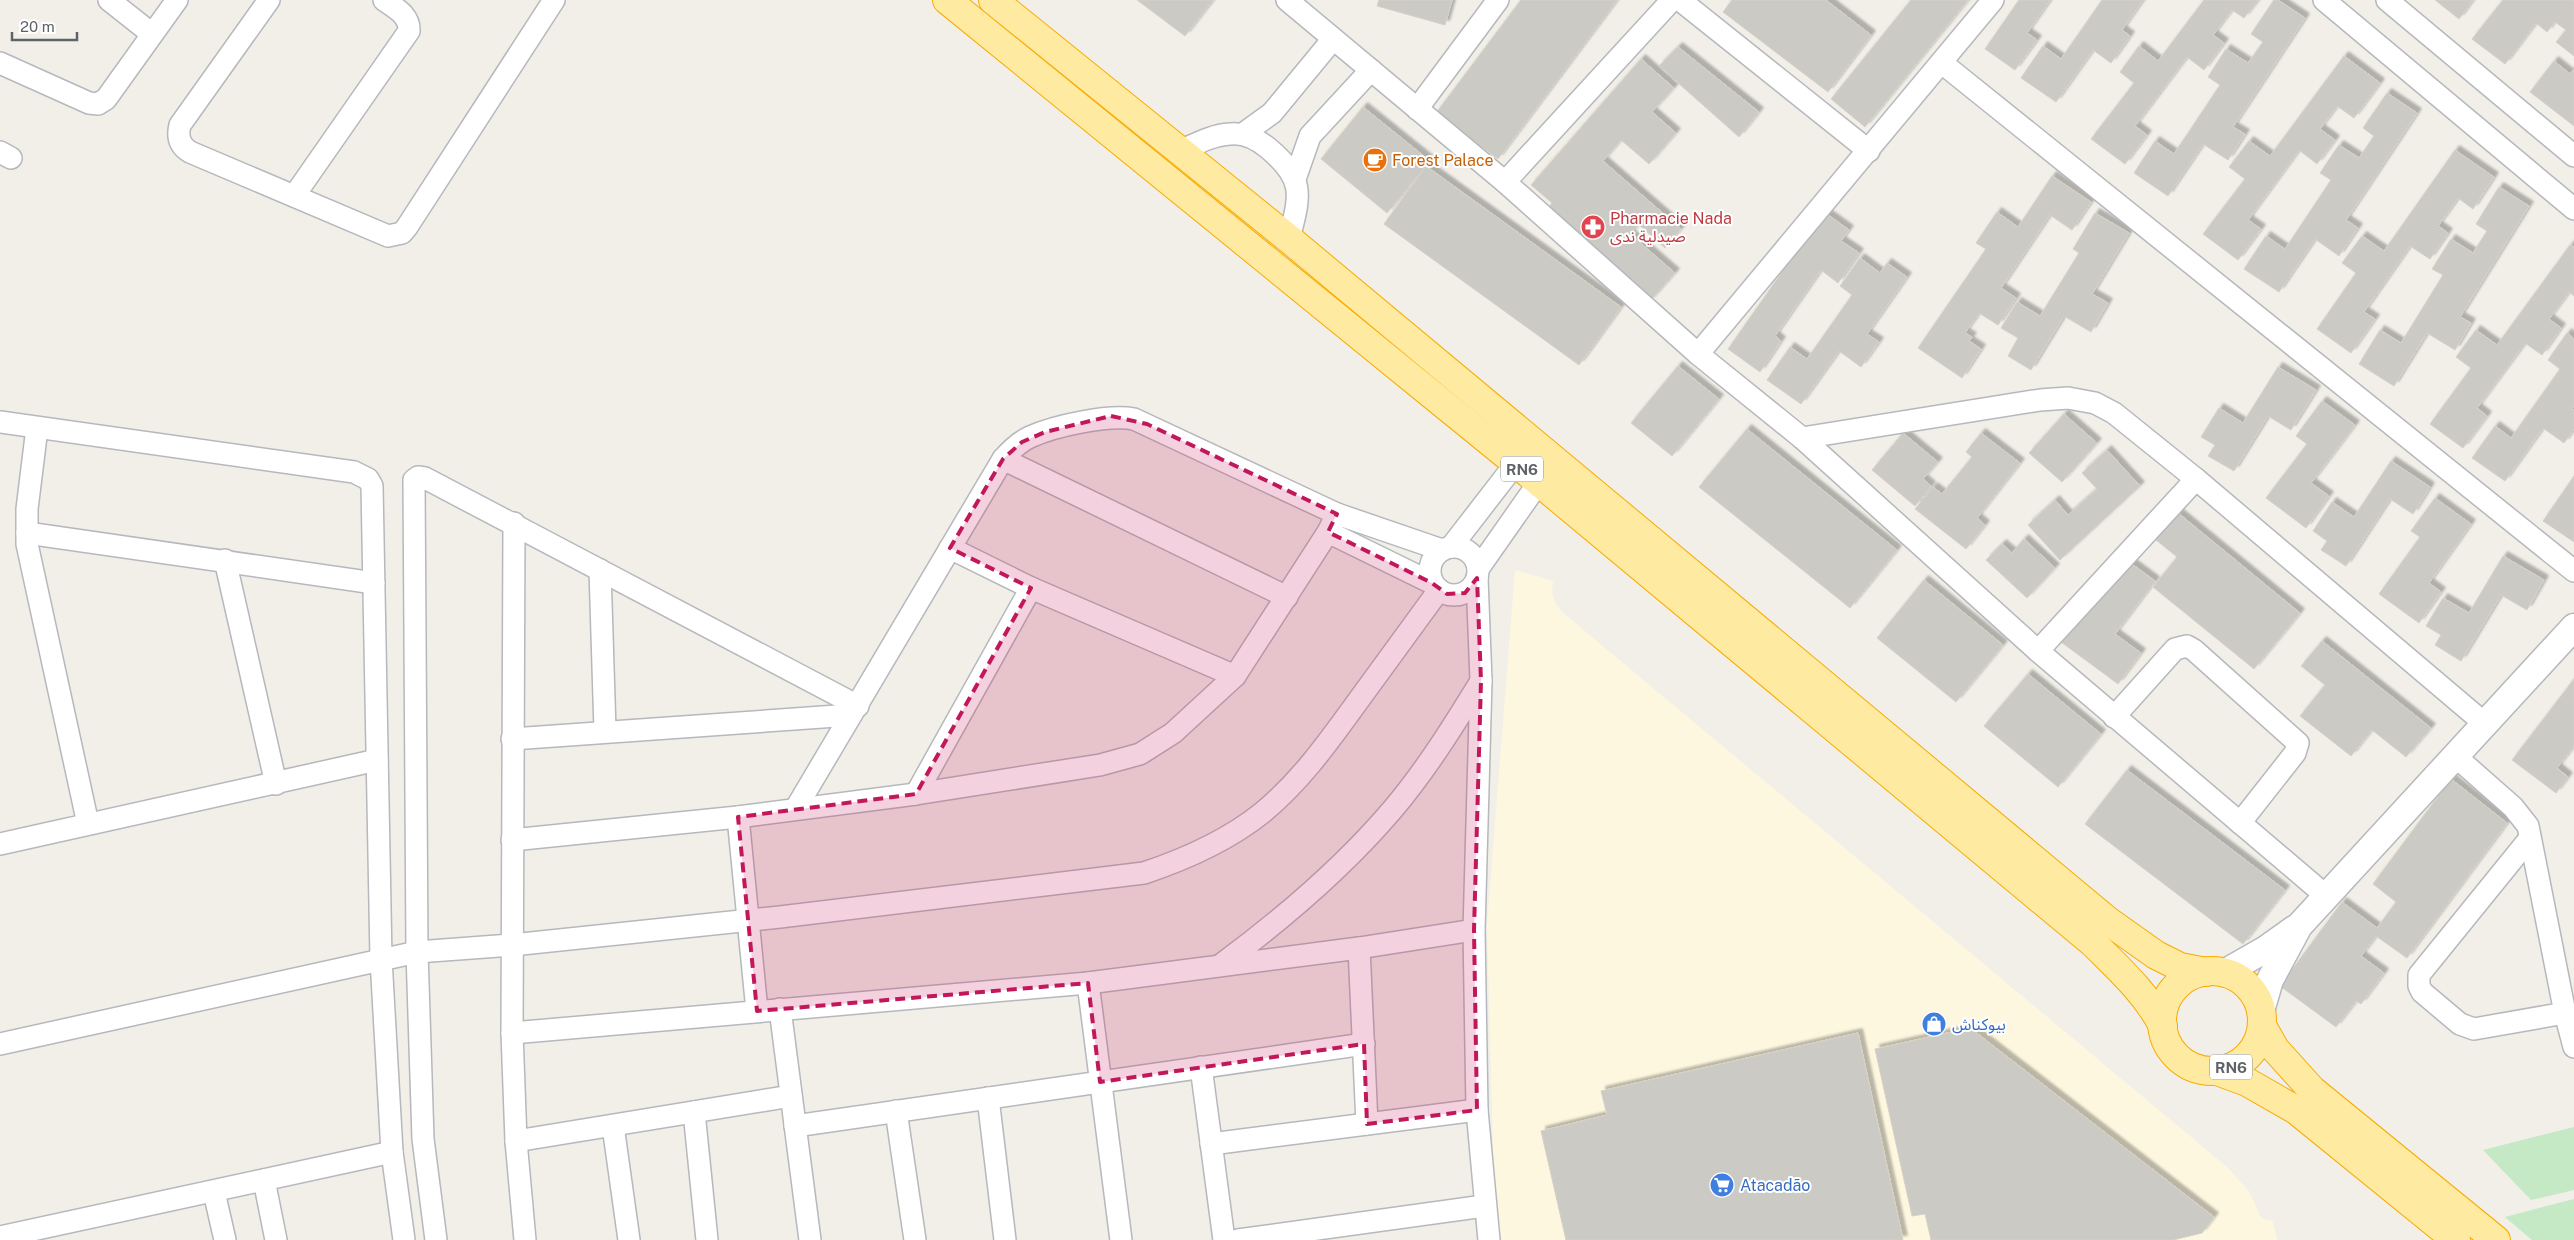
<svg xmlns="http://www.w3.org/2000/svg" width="2574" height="1240" font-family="'Public Sans','Noto Sans Arabic',sans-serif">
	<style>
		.commercial { fill: #fef7e0 }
		.green { fill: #c5e8c5 }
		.building { fill: #cccac5; stroke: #d6d1c6; filter: url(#shadow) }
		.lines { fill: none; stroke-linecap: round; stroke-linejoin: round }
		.minor-casing { stroke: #b5b8bc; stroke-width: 24 }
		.tertiary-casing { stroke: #b5b8bc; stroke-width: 29 }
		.trunk-casing { stroke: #f9ab00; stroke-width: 30 }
		.minor { stroke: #fff; stroke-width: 21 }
		.tertiary { stroke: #fff; stroke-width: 26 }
		.trunk { stroke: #feeaa1; stroke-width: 28 }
		.marked { fill: #c2185b; fill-opacity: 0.2; stroke: #c2185b; stroke-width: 4; stroke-dasharray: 10 6; stroke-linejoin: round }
		.labels { text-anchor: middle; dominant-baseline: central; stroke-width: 4; stroke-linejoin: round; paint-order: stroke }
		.shield { fill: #fff; stroke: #8f9295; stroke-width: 1 }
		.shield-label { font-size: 15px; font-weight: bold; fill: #5f6368 }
		.food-label { font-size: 16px; fill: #c56008; stroke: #fff; text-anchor: start }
		.health-label { font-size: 16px; fill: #be3a42; stroke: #fff; text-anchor: start }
		.shop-label { font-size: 16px; fill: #366cbe; stroke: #fff; text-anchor: start }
	</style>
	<defs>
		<filter id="shadow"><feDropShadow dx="4.5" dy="-4.5" stdDeviation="1" flood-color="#0004"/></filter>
	</defs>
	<rect width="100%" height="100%" fill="#f1efe8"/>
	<path class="commercial" d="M1515 570 1553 581 1552 592 1555 602 1562 612 2227 1167 2249 1191 2260 1216 2265 1220 2273 1221 2277 1240H1498L1491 1180 1493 1146 1487 925Z"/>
	<g class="green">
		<path d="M2574 1127V1190L2531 1200 2483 1150Z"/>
		<path d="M2574 1199V1240H2532L2505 1217Z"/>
	</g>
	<g class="building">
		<path d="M1137 0H1213L1185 36Z"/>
		<path d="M1379 0H1452L1445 25 1377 6Z"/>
		<path d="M1521 0H1617L1498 159 1436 113Z"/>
		<path d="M1732 0H1826L1871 35 1828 92 1723 12Z"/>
		<path d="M1911 0H1968L1865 127 1831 99Z"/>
		<path d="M2019 0H2050L2027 33 2037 40 2015 70 1985 49Z"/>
		<path d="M2102 0H2143L2122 30 2130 36 2111 63 2093 50 2056 102 2021 78 2043 46 2061 59Z"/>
		<path d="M2204 0H2258L2244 18 2232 10 2213 35 2224 43 2204 70 2187 57 2135 126 2147 135 2125 164 2091 139 2134 83 2120 72 2139 46 2158 61Z"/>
		<path d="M2274 0H2278L2305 18 2233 127 2245 134 2228 160 2203 144 2168 196 2134 173 2155 141 2174 154 2220 85 2208 77 2226 49 2248 63 2263 42 2251 34Z"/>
		<path d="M2435 0H2473L2459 19Z"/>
		<path d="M2503 0H2574V56L2556 42 2566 30 2555 22 2547 32 2536 23 2505 64 2472 39Z"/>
		<path d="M1678 47 1759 112 1739 137 1659 66Z"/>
		<path d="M2344 56 2380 83 2354 118 2337 106 2320 129 2335 140 2317 164 2299 150 2248 220 2261 229 2238 260 2203 234 2245 179 2229 167 2249 141 2270 156Z"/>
		<path d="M1641 59 1674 88 1652 112 1676 133 1649 164 1621 140 1603 161 1681 229 1665 248 1638 224 1630 234 1675 273 1650 301 1600 258 1603 254 1549 207 1552 203 1531 185Z"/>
		<path d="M2554 61 2570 74 2574 69V126L2530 92Z"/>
		<path d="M2387 93 2417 113 2346 220 2358 228 2339 256 2315 239 2279 292 2244 269 2266 236 2285 249 2331 180 2320 173 2339 145 2359 158 2374 136 2363 128Z"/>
		<path d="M1363 107 1430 161 1387 213 1321 159Z"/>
		<path d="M2455 150 2494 177 2473 209 2458 198 2438 226 2448 233 2430 259 2410 246 2364 312 2375 319 2351 353 2317 329 2356 273 2342 263 2362 236 2384 251Z"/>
		<path d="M1426 166 1621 307 1579 365 1384 224Z"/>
		<path d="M2052 176 2091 202 2072 230 2050 215 2001 288 2016 298 1998 325 1979 313 1965 333 1972 337 1969 341 1981 349 1962 378 1918 348 1986 249 1976 243 1997 212 2018 227Z"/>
		<path d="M2499 187 2529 206 2460 317 2471 323 2455 350 2427 333 2394 386 2359 364 2380 330 2401 343 2443 275 2432 269 2451 239 2473 253 2487 231 2476 224Z"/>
		<path d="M1824 212 1849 230 1841 241 1859 253 1838 283 1821 270 1775 336 1781 341 1760 372 1728 349Z"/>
		<path d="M2095 213 2129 233 2092 294 2108 303 2091 332 2064 316 2031 370 2008 356 2018 338 2001 328 2017 302 2040 316 2079 253 2073 249Z"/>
		<path d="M2570 245 2574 247V296L2569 292 2549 319 2561 328 2542 355 2525 343 2477 408 2487 416 2463 448 2430 424 2471 368 2456 357 2476 330 2497 345Z"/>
		<path d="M1860 258 1880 273 1887 263 1907 277 1867 334 1879 342 1861 367 1839 351 1801 404 1767 380 1790 347 1807 359 1852 295 1840 286Z"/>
		<path d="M2567 333 2574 339V406L2572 409 2574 410V429L2564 443 2543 428 2505 481 2472 458 2495 426 2511 438 2560 369 2548 360Z"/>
		<path d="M1678 366 1719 399 1672 456 1631 423Z"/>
		<path d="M2278 367 2316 390 2291 430 2268 416 2234 471 2208 456 2215 445 2201 437 2219 408 2243 423Z"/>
		<path d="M2322 401 2355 425 2311 483 2329 496 2306 528 2266 498 2307 444 2296 436Z"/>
		<path d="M2064 414 2097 443 2062 482 2029 453Z"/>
		<path d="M1747 429 1897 550 1850 608 1699 487Z"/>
		<path d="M1903 433 1938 462 1923 479 1931 486 1915 506 1872 470Z"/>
		<path d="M1981 433 2020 463 1977 518 1985 525 1966 549 1915 509 1933 487 1942 494 1972 457 1966 452Z"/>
		<path d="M2107 450 2140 486 2060 560 2028 525 2055 500 2068 515 2097 489 2082 473Z"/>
		<path d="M2391 461 2430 487 2413 514 2390 499 2346 566 2321 550 2327 541 2313 531 2332 502 2354 517Z"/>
		<path d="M2574 476V542L2543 521Z"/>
		<path d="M2435 498 2471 524 2429 583 2441 592 2419 623 2379 594 2420 537 2411 531Z"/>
		<path d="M2172 508 2300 613 2254 669 2153 587 2177 557 2150 535Z"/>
		<path d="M2024 539 2055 568 2027 598 1986 560 2002 544 2012 553Z"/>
		<path d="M2503 556 2544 580 2527 610 2501 595 2461 661 2435 645 2441 635 2426 626 2443 598 2469 613Z"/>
		<path d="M2124 558 2155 581 2115 634 2141 653 2118 684 2061 642Z"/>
		<path d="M1924 580 2003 645 1956 702 1877 638Z"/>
		<path d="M2322 641 2431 728 2406 757 2372 730 2351 756 2300 716 2325 685 2301 666Z"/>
		<path d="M2028 674 2101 734 2058 787 1984 726Z"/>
		<path d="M2574 679V746L2557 768 2568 777 2556 793 2512 760Z"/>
		<path d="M2127 770 2285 890 2243 944 2085 824Z"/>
		<path d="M2451 779 2507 823 2407 958 2376 936 2361 956 2384 973 2361 1004 2356 1001 2336 1027 2280 986 2342 902 2377 928 2396 902 2373 884Z"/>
		<path d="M1970 1028 2214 1217 2202 1233 2173 1240H1931L1925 1214 1912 1216 1875 1049Z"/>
		<path d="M1858 1033 1903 1240H1566L1541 1131 1607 1115 1601 1091Z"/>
	</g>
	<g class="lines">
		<defs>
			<g id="minor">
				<path d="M109 0 152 34"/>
				<path d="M269 0 180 125C177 137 180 146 190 152L388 236 402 233 407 227 554 0"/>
				<path d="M1287 0 1505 182 1698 354 1802 438 2038 651 2325 895"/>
				<path d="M1680 0 1869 151"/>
				<path d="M2324 0 2574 209"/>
				<path d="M2387 0 2574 156"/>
				<path d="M0 63 89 103 98 104 106 99 177 0"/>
				<path d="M1942 63 2574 571"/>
				<path d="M1417 109 1498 0"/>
				<path d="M1243 134 1272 113 1333 39"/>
				<path d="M1180 151C1196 144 1212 135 1230 134 1245 132 1257 139 1268 148 1306 180 1300 195 1289 239"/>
				<path d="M0 152 11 158"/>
				<path d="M1295 179 1310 136 1371 70"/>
				<path d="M1505 182 1672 0"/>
				<path d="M294 196 409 31C410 15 395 8 384 0"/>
				<path d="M1698 354 1993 0"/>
				<path d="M0 422 354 472 368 479 372 486 381 959 392 1152 404 1240"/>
				<path d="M37 428 27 509V544L88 824"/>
				<path d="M1802 438 2040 400 2068 398 2095 403 2114 413 2196 479 2484 723"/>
				<path d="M1003 459 1287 597"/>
				<path d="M514 523 512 1033 516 1141 525 1240"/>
				<path d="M1328 532 1432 583"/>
				<path d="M27 533 374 583"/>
				<path d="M1451 547 1516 463"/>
				<circle cx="1454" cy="571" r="24"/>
				<path d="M950 548 1031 588 1235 676"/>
				<path d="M225 560 276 784"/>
				<path d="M1478 569 1539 482"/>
				<path d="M600 570 605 731"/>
				<path d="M1477 578 1481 681 1474 930 1477 1110 1489 1240"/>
				<path d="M2038 651 2196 479"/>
				<path d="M2114 717 2175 649 2187 646 2194 650 2298 743 2295 753 2240 823"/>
				<path d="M512 739 851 715"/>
				<path d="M2454 755 2513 807 2528 826 2565 1013 2574 1047"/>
				<path d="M916 794 1031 588"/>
				<path d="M796 808 1003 459C1011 450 1019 442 1030 437 1054 426 1109 414 1134 419L1337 514 1442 550"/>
				<path d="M738 817 757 1011"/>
				<path d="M2530 838 2419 975V986L2422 992 2460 1024 2474 1029 2565 1013"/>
				<path d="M512 840 738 817 916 794 1100 765 1140 754 1173 733 1235 676 1328 532 1337 514"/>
				<path d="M0 844 377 760"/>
				<path d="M1359 948 1367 1124"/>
				<path d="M1222 964C1284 918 1342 869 1393 809 1426 770 1454 725 1481 681"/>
				<path d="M1088 983 1121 1240"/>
				<path d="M780 1009 810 1240"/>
				<path d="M512 1033 1088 983 1359 948 1474 930"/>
				<path d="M0 1044 417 952 512 945 780 917 1144 873C1186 859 1227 841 1262 813 1301 781 1329 741 1358 701 1385 664 1412 627 1439 590"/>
				<path d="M1201 1067 1224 1240"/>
				<path d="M988 1098 1005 1240"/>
				<path d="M896 1111 915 1240"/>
				<path d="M694 1112 707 1240"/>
				<path d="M613 1126 629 1240"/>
				<path d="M795 1126 1364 1044"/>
				<path d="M516 1141 791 1096"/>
				<path d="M1211 1144 1477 1110"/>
				<path d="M264 1180 276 1240"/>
				<path d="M214 1192 225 1240"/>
				<path d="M0 1237 392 1152"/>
				<path d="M436 1240 423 1139 417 952 414 480 418 477 425 478 858 706"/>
				<path d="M1238 1240 1484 1206"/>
			</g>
			<g id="tertiary">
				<path d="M2224 973 2266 949 2294 929"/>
				<path d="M2261 1011 2270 980 2299 926 2574 627"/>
			</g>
			<g id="trunk">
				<path d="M947 0 1516 463 2093 943C2119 969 2146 993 2163 1026"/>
				<path d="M993 0 1289 239 2108 921 2156 955 2180 967 2206 972"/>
				<circle cx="2212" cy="1021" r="50"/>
				<path d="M2262 1026 2275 1049 2312 1090 2496 1240"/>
				<path d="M2217 1071 2247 1082 2296 1110 2456 1240"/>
			</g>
		</defs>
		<use href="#minor" class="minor-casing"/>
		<use href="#tertiary" class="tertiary-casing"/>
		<use href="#trunk" class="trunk-casing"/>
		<use href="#minor" class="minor"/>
		<use href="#tertiary" class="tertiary"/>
		<use href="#trunk" class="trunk"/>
	</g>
	<path class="marked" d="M1111 416 1147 424 1337 514 1328 532 1432 583 1447 594 1465 593 1477 578 1481 681 1474 930 1477 1110 1367 1124 1364 1044 1100 1082 1088 983 757 1011 738 817 916 794 1031 588 950 548 1003 459 1022 442 1045 432Z"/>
	<defs>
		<symbol id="cafe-disc" viewBox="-11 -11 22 22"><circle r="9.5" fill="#e8710a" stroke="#fff"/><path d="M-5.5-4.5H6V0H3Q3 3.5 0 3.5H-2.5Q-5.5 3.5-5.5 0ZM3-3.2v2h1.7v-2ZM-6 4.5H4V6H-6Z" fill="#fff"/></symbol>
		<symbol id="pharmacy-disc" viewBox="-11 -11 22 22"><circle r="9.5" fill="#e0444e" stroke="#fff"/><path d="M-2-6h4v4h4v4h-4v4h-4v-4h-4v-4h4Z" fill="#fff"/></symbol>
		<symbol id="shop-disc" viewBox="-11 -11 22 22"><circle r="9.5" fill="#3f7fe0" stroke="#fff"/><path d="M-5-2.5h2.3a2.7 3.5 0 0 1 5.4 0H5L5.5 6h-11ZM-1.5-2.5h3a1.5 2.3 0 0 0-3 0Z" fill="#fff"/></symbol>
		<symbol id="supermarket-disc" viewBox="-11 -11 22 22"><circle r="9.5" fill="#3f7fe0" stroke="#fff"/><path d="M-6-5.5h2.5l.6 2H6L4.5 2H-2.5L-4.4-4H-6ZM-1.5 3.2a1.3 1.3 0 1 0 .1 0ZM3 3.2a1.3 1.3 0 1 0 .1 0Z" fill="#fff"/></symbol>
	</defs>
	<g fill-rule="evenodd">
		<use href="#cafe-disc" x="1361" y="146" width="28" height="28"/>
		<use href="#pharmacy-disc" x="1579" y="213" width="28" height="28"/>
		<use href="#shop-disc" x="1920" y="1010" width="28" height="28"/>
		<use href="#supermarket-disc" x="1708" y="1171" width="28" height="28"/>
	</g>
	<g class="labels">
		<g class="shield">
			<rect x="1501" y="456.5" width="42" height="25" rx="4"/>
			<rect x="2210" y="1054.5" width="42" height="25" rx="4"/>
		</g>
		<g class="shield-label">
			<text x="1522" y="469">RN6</text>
			<text x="2231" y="1067">RN6</text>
		</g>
		<g class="food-label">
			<text x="1392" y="160">Forest Palace</text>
		</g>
		<g class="health-label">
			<text x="1610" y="218">Pharmacie Nada<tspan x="1610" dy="18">صيدلية ندى</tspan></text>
		</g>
		<g class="shop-label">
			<text x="1952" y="1024">بيوكناش</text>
			<text x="1740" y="1185">Atacadão</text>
		</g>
	</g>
	<path d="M12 32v8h65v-8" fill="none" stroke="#5f6368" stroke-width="2.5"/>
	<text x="20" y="32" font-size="15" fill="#5f6368" stroke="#ffffff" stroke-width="4" paint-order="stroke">20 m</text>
</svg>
